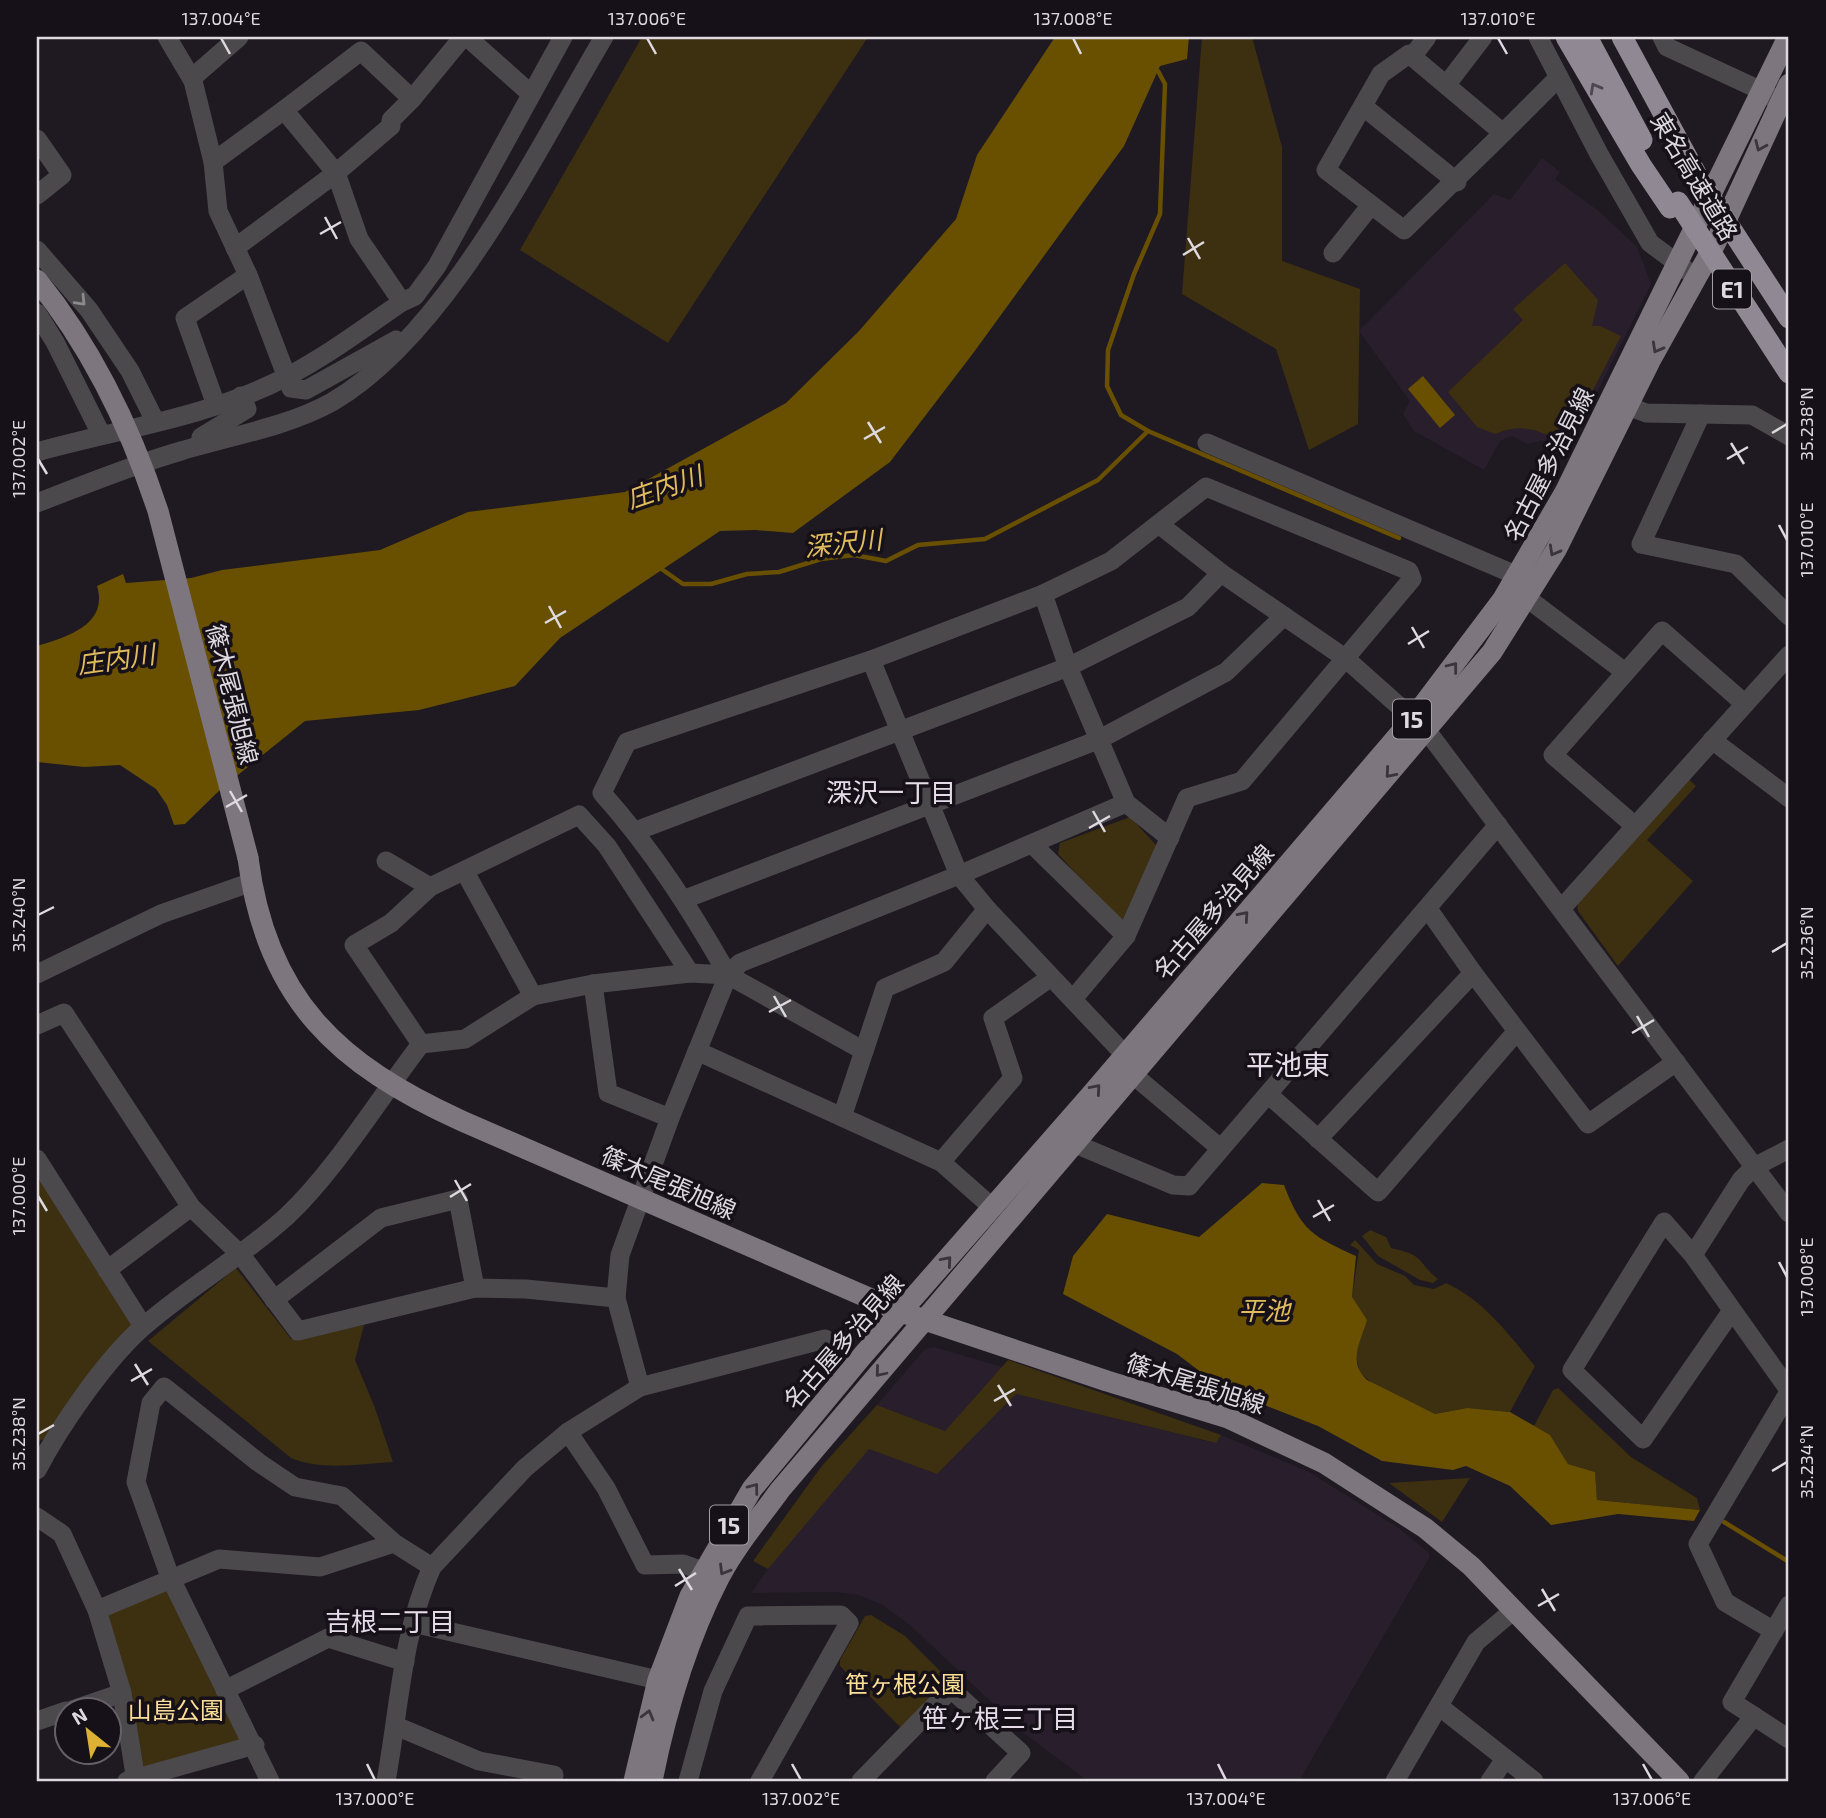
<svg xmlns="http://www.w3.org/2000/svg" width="1826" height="1818" font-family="'Exo 2','Noto Sans JP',sans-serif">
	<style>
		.built { fill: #291f2c }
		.green { fill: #3c3010 }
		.water { fill: #685000 }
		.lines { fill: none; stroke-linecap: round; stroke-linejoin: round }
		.stream { stroke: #685000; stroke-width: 4.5 }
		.minor { stroke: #4c494d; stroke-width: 19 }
		.major { stroke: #7d767f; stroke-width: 21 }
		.highway { stroke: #908892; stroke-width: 21 }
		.major-bridge { stroke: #7d767f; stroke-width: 21 }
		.highway-bridge { stroke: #908892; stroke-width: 21 }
		.oneway { stroke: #4d464f }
		.oneway2 { stroke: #3a343c }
		.oneway3 { stroke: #8d8a8f }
		.ticks { fill: none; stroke: #ddd9df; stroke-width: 2.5 }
		.labels { text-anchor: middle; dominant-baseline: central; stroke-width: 7; stroke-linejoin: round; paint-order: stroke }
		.shield { fill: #161018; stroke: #a19da3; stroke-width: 2 }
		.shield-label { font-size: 23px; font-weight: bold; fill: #ddd9df }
		.street-label { font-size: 24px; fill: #ddd9df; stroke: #161018 }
		.park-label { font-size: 24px; fill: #fcdf96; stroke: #161018 }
		.water-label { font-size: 26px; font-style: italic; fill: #e0bc5d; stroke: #161018 }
		.neighbourhood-label { font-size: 26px; fill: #e5dce8; stroke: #161018 }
		.quarter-label { font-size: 28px; fill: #e5dce8; stroke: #161018 }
		.neatline { fill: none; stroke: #ddd9df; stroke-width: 2.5 }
		.ticks-label { font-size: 18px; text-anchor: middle; fill: #ddd9df }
	</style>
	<rect width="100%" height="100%" fill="#1f1921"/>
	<g class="built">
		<path d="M1542 158 1560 172 1555 179 1600 212 1637 247 1651 284 1568 450 1550 439 1527 444 1512 436 1500 441 1484 470 1414 431 1403 414 1410 401 1359 331 1494 194 1510 200Z"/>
		<path d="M934 1347 1002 1367 945 1431 877 1405 925 1349Z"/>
		<path d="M1016 1394 1215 1443 1221 1435 1309 1472 1400 1529 1429 1553V1558L1299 1781H1088L1025 1734 910 1625 881 1604 859 1595 835 1592 751 1593 786 1544 869 1448 937 1474Z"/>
	</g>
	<g class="green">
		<path d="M642 37H868L668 343 520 250Z"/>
		<path d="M1202 37H1252L1282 147V261L1360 289 1358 424 1309 450 1276 349 1182 294Z"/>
		<path d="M1565 263 1598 300 1592 326H1600L1621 336 1578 419 1567 413 1553 438C1534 427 1515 425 1495 434L1477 427 1448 392 1523 320 1513 309Z"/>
		<path d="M1687 778 1696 786 1647 840 1693 881 1618 966 1578 911 1577 902Z"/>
		<path d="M1130 817 1156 845 1128 919 1119 920 1058 854 1060 843Z"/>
		<path d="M37 1166 133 1326 44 1439 37 1442Z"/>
		<path d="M1370 1230 1386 1237 1391 1248C1427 1256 1415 1260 1438 1279L1433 1283 1420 1280 1378 1256 1362 1236Z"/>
		<path d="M1355 1240 1377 1264 1405 1276 1414 1285 1434 1289 1446 1283C1485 1301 1508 1334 1535 1366L1510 1412 1467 1408 1435 1414 1376 1386 1360 1373 1355 1351 1364 1330 1352 1297 1359 1250 1350 1245Z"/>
		<path d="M236 1268 291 1339 364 1325 355 1360 375 1408 393 1462C359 1464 322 1471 291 1458L148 1341Z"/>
		<path d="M1008 1360 1221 1435 1216 1443 1016 1394 937 1474 869 1449 768 1569 753 1561 821 1467 877 1405 945 1431Z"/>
		<path d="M1558 1388 1631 1457 1697 1498 1700 1510 1597 1500 1595 1472 1568 1464 1550 1435 1534 1426 1553 1390Z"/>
		<path d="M1470 1478 1442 1522 1389 1483Z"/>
		<path d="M170 1588 240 1735 239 1742 139 1769 105 1609Z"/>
		<path d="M871 1615 905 1636 953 1684 902 1729 840 1666V1660L865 1616Z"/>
	</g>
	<g class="water">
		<path d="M1055 37H1189L1187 59 1160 66 1124 146 974 352 890 462 793 533 755 530 720 531 560 638 515 686 419 710 305 721 223 787 185 824 174 825 167 805 156 789 120 765 84 767 37 762V646C66 637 109 625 97 586L123 574 126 583 191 578 222 570 380 550 468 512 625 492 786 403 859 331 956 219 977 155Z"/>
		<path d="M1423 376 1455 415 1440 428 1408 389Z"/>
		<path d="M1262 1183 1284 1185C1302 1232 1313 1236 1356 1256L1352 1297 1367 1320C1361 1342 1347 1361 1367 1380L1435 1414 1467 1408 1510 1412 1550 1435 1568 1464 1595 1472 1597 1500 1700 1510 1694 1521 1618 1514 1551 1525 1510 1486 1466 1466 1453 1470 1382 1461 1318 1426 1223 1389 1177 1354 1063 1294 1073 1256 1107 1214 1199 1237Z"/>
	</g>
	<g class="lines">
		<g class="stream">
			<path d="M1148 431 1121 415 1107 386 1108 350 1134 274 1160 214 1165 84 1158 71"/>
			<path d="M660 568 683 584H711L747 574 779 572 821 559 854 555 886 561 918 545 985 539 1098 480 1148 431 1399 538"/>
			<path d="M1724 1522 1789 1562"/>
		</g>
		<g class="minor">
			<path d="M167 37 193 81 213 162 218 211 248 275 291 388 306 390 396 340"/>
			<path d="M467 37 531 94"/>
			<path d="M1538 37 1599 154 1650 243 1697 278"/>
			<path d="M1662 37 1667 47 1762 91 1789 108"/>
			<path d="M1412 57 1427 37"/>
			<path d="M192 78 239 37"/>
			<path d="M1447 84 1483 37"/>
			<path d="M412 99 463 37"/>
			<path d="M1364 107 1457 182"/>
			<path d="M1503 133 1404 230 1326 170 1381 74 1409 54 1503 133 1559 77"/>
			<path d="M37 139 62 175 37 195"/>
			<path d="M235 248 336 173 391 126V120L412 99 361 51 284 110"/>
			<path d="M37 250 89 310 130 371 155 421"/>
			<path d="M1333 253 1371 205"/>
			<path d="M402 302 415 296 437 266 563 37"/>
			<path d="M37 313 55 342 101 434"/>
			<path d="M216 405 185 318 248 275"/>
			<path d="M1628 406 1646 413 1752 415 1789 436"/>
			<path d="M1701 414 1641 544 1736 564 1789 616"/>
			<path d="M201 437 247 409 241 396"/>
			<path d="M1207 443 1518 576"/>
			<path d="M37 452C119 429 210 417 286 377 327 356 364 328 402 302L359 239 336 173 284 110 213 162"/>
			<path d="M37 503C84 485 132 465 181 451 230 436 287 427 332 402 448 334 536 151 604 37"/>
			<path d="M1160 525 1221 573 1345 658 1427 731 1789 1213"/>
			<path d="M1043 594 1068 667 1126 803 1170 838"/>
			<path d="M1527 598 1625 672"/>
			<path d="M871 660 959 875 987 909 1125 1055"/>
			<path d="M1712 740 1789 798"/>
			<path d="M1635 826 1553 755 1662 631 1745 704"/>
			<path d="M636 831 1068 667 1188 607 1221 573"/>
			<path d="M1032 844 1126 936"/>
			<path d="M386 861 430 887"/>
			<path d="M465 872 533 996"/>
			<path d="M685 899 1098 740 1226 672 1284 616"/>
			<path d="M1428 909 1473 973 1588 1124 1676 1062"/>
			<path d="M1561 909 1789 655"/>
			<path d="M37 974 161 914 252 882"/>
			<path d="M728 975C691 910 652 849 602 793L627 742 871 660 1043 594 1111 561 1206 487 1409 571 1412 579 1242 781 1187 798 1126 936 1073 999"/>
			<path d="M593 984 608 1093 670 1118"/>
			<path d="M37 1025 64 1013 191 1207 241 1255 298 1331 475 1288 526 1289 616 1298"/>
			<path d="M421 1044 354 945 391 923 430 887 579 815 607 846 690 973"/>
			<path d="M697 1051 941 1162 993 1208"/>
			<path d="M1131 1073 1220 1148"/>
			<path d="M1269 1095 1378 1192 1517 1031"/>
			<path d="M842 1117 885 988 944 962 987 909"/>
			<path d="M1318 1139 1473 973"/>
			<path d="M1073 1143 1173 1185 1189 1186 1498 825"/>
			<path d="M37 1159 143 1326"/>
			<path d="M941 1162 1013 1078 993 1018 1051 977"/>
			<path d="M1693 1255 1741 1180 1754 1167 1789 1149"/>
			<path d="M107 1270 191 1207"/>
			<path d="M274 1300 381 1218 458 1199 475 1288"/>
			<path d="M1731 1312 1643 1439 1572 1370 1664 1222 1693 1255 1789 1390"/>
			<path d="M640 1387 616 1298 620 1255 670 1118 728 975 740 963 959 875 1126 803"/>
			<path d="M568 1432 606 1488 645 1565 683 1564 703 1571"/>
			<path d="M37 1470C60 1426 106 1359 144 1326 190 1286 242 1257 287 1216 335 1171 380 1097 421 1044L465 1039 533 996 593 984 690 973 728 975 864 1051"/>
			<path d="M37 1517 62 1534 97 1610 122 1693 136 1781"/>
			<path d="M1789 1605 1732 1702 1789 1739"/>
			<path d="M97 1610 219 1559 320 1567 394 1543"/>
			<path d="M413 1623 658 1680"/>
			<path d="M1774 1631 1725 1602 1698 1544 1789 1392"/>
			<path d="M225 1690 328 1638 405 1662"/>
			<path d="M1440 1707 1534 1781"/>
			<path d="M72 1710 122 1693"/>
			<path d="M37 1721 66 1711"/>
			<path d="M396 1726 479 1761 554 1775 553 1781"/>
			<path d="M127 1781 255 1745"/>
			<path d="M270 1781 170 1577 136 1482 151 1403 164 1387 258 1462 295 1487 342 1496 394 1543 432 1567"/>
			<path d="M386 1781C399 1711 402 1633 432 1567L525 1468 568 1432 640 1387 825 1339"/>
			<path d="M688 1781 713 1691 748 1616 841 1615 849 1623 760 1781"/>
			<path d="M861 1781 951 1689 1021 1753 995 1781"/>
			<path d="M1395 1781 1476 1642 1514 1610"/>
			<path d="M1490 1781 1505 1759"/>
			<path d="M1703 1781 1754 1716"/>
		</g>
		<g class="major">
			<path d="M248 858C266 999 338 1065 462 1121L901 1312 1107 1381 1228 1418 1324 1463 1425 1528 1471 1566 1679 1781"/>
			<path d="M634 1781 658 1680 690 1596 752 1489 863 1355 1090 1096 1414 717 1503 599 1565 492 1788 37"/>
			<path d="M652 1781C666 1711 686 1642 719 1578 735 1547 759 1519 780 1490L1492 652 1556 550 1650 361 1715 244 1789 84"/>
		</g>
		<g class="highway">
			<path d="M1566 37 1641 165 1670 208"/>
			<path d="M1587 37 1642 140"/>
			<path d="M1622 37 1700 181"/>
		</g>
		<path class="major-bridge" d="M37 280C92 348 131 429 158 511L248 858"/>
		<g class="highway-bridge">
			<path d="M1700 181 1789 318"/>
			<path d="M1678 202 1789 373"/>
		</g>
	</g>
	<defs><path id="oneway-chevron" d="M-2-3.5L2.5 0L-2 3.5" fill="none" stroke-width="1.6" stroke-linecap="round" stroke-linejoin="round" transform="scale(1.75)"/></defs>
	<use class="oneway" href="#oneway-chevron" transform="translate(1595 88) rotate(-119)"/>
	<g class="oneway2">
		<use href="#oneway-chevron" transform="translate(1760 146) rotate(114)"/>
		<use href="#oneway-chevron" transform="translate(1657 348) rotate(119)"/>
		<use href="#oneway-chevron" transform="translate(1554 551) rotate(119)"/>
		<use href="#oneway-chevron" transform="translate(1453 667) rotate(-52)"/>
		<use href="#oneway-chevron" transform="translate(1390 773) rotate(131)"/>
		<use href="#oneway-chevron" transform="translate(1244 916) rotate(-49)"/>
		<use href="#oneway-chevron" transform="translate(1096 1089) rotate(-49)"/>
		<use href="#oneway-chevron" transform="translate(947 1261) rotate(-49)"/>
		<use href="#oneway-chevron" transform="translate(880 1372) rotate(130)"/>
		<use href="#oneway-chevron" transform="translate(754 1488) rotate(-53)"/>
		<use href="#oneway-chevron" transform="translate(724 1570) rotate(121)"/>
		<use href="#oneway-chevron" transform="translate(648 1715) rotate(-75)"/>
	</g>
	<use class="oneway3" href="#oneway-chevron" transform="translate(81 301) rotate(46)"/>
	<path class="ticks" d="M221 38 230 54M647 38 656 54M1073 38 1081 54M1498 38 1507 54M325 217 337 239M320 234 341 222M1188 238 1200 259M1183 255 1204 242M868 422 881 443M1772 433 1787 424M864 439 885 427M1731 443 1744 464M38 459 47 474M1727 459 1748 447M1779 525 1787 540M549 606 561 628M545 623 566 611M1412 627 1424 648M1408 644 1429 631M230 791 242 812M226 807 247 795M1093 811 1105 832M1089 828 1110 816M38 915 54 907M1772 952 1787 943M774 996 786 1017M769 1012 791 1000M1637 1016 1649 1037M1632 1033 1654 1020M455 1180 467 1201M38 1196 47 1211M450 1197 471 1184M1318 1200 1330 1221M1313 1217 1334 1205M1779 1262 1787 1277M135 1364 148 1385M131 1381 152 1369M998 1385 1011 1406M994 1401 1015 1389M38 1434 54 1425M1772 1471 1787 1462M679 1569 692 1590M675 1586 696 1573M1542 1589 1555 1611M1538 1606 1559 1594M367 1764 375 1780M792 1764 801 1780M1218 1764 1226 1780M1643 1764 1652 1780"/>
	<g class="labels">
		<g class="shield">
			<rect x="1713" y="269.5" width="38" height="39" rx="5"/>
			<rect x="1393" y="699.5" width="38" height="39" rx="5"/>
			<rect x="710" y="1505.5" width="38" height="39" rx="5"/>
		</g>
		<g class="shield-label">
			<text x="1732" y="289">E1</text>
			<text x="1412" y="719">15</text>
			<text x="729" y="1525">15</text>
		</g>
		<g class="street-label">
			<text transform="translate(1695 176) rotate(59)">東名高速道路</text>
			<text transform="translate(1548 464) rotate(-63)">名古屋多治見線</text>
			<text transform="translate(233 694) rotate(76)">篠木尾張旭線</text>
			<text transform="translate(1213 911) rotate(-49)">名古屋多治見線</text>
			<text transform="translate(669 1182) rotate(24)">篠木尾張旭線</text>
			<text transform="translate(843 1341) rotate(-49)">名古屋多治見線</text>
			<text transform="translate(1196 1383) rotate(18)">篠木尾張旭線</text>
		</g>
		<g class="park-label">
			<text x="905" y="1683">笹ヶ根公園</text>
			<text x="176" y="1709">山島公園</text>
		</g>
		<g class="water-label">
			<text transform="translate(664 486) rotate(-19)">庄内川</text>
			<text transform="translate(843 542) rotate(-6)">深沢川</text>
			<text transform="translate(116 658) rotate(-8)">庄内川</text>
			<text x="1264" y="1309">平池</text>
		</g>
		<g class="neighbourhood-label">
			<text x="891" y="791">深沢一丁目</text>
			<text x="390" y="1620">吉根二丁目</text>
			<text x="1000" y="1717">笹ヶ根三丁目</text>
		</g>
		<g class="quarter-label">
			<text x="1288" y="1064">平池東</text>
		</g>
	</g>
	<rect width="1826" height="1818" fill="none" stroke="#161018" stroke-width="77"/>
	<g transform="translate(88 1731) rotate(330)"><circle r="33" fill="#161018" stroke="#666068" stroke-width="2"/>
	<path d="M0-5L12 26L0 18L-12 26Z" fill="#ddb133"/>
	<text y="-10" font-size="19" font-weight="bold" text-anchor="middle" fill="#ddd9df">N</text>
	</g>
	<rect x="38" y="38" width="1749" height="1742" class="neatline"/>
	<g class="ticks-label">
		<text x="221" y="25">137.004°E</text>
		<text x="647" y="25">137.006°E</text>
		<text x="1073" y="25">137.008°E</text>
		<text x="1498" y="25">137.010°E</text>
		<text transform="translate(1807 424) rotate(-90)" y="6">35.238°N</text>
		<text transform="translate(19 459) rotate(-90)" y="6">137.002°E</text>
		<text transform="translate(1807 540) rotate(-90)" y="6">137.010°E</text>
		<text transform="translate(19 915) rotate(-90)" y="6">35.240°N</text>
		<text transform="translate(1807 943) rotate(-90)" y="6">35.236°N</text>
		<text transform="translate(19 1196) rotate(-90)" y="6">137.000°E</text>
		<text transform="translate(1807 1277) rotate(-90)" y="6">137.008°E</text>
		<text transform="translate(19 1434) rotate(-90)" y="6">35.238°N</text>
		<text transform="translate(1807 1462) rotate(-90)" y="6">35.234°N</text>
		<text x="375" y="1805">137.000°E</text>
		<text x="801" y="1805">137.002°E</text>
		<text x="1226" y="1805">137.004°E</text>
		<text x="1652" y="1805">137.006°E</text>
	</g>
</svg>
